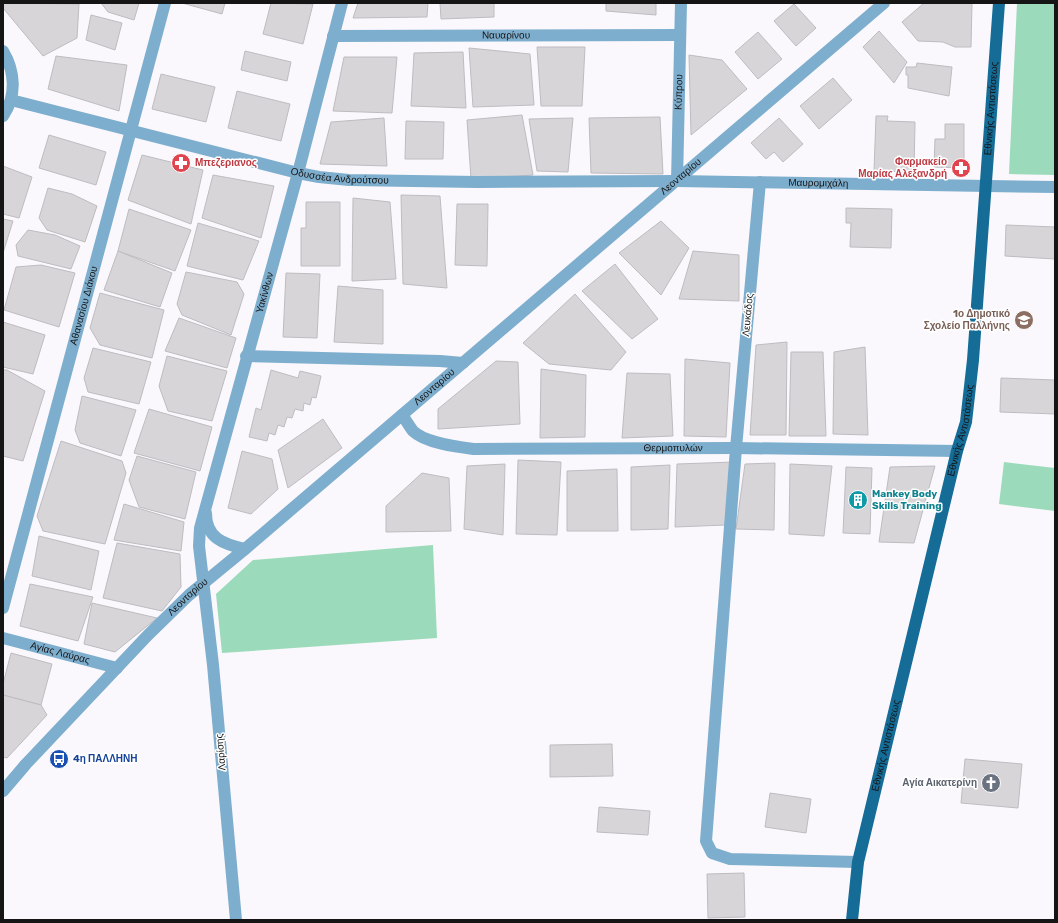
<svg xmlns="http://www.w3.org/2000/svg" width="1058" height="923" font-family="Rubik,sans-serif">
	<style>
		.green { fill: #9bdaba }
		.building { fill: #d7d5d8; stroke: #bebcc0 }
		.lines { fill: none; stroke-linecap: round; stroke-linejoin: round }
		.minor { stroke: #7eaecd; stroke-width: 12 }
		.major { stroke: #146c97; stroke-width: 12 }
		.labels { text-anchor: middle; dominant-baseline: central; stroke-width: 3; stroke-linejoin: round; paint-order: stroke }
		.street-label { font-size: 10px; fill: #161516; stroke: #fff }
		.health-label { font-size: 10px; font-weight: bold; fill: #be3a42; stroke: #fff; text-anchor: end }
		.education-label { font-size: 10px; font-weight: bold; fill: #785e54; stroke: #fff; text-anchor: end }
		.culture-label { font-size: 10px; font-weight: bold; fill: #0d838f; stroke: #fff; text-anchor: start }
		.transit-label { font-size: 10px; font-weight: bold; fill: #164399; stroke: #fff; text-anchor: start }
		.worship-label { font-size: 10px; font-weight: bold; fill: #5b616d; stroke: #fff; text-anchor: end }
	</style>
	<rect width="100%" height="100%" fill="#faf8fc"/>
	<g class="green">
		<path d="M1017 3H1055V175L1009 174Z"/>
		<path d="M1004 462 1055 468V511L999 504Z"/>
		<path d="M433 545 437 638 222 653 216 594 253 560Z"/>
	</g>
	<g class="building">
		<path d="M3 3 79 4 77 38 43 56 3 8Z"/>
		<path d="M101 3H139L134 20 108 12Z"/>
		<path d="M182 3H225L222 14Z"/>
		<path d="M271 3 313 4 303 44 263 34Z"/>
		<path d="M358 3H428L427 17 353 18Z"/>
		<path d="M440 3H494V17L441 19Z"/>
		<path d="M606 3H656V15L606 11Z"/>
		<path d="M924 3H972L971 47H955L943 42 918 41 902 22Z"/>
		<path d="M794 4 816 28 796 46 774 21Z"/>
		<path d="M91 15 122 23 115 50 86 40Z"/>
		<path d="M879 31 907 62 894 83 863 47Z"/>
		<path d="M758 32 782 59 758 79 735 52Z"/>
		<path d="M537 47H585L582 106H541Z"/>
		<path d="M469 48 530 54 534 105 473 107Z"/>
		<path d="M245 51 291 62 287 81 241 70Z"/>
		<path d="M463 52 466 108 411 106 414 53Z"/>
		<path d="M689 55 722 60 747 89 691 135Z"/>
		<path d="M56 56 127 65 119 111 48 89Z"/>
		<path d="M344 57H397L392 113 333 111Z"/>
		<path d="M917 63 952 67 949 96 908 88V75H906V67H916Z"/>
		<path d="M161 74 215 87 206 122 152 109Z"/>
		<path d="M833 78 852 100 819 129 800 106Z"/>
		<path d="M237 91 290 104 281 141 228 128Z"/>
		<path d="M522 115 533 175 471 179 467 120Z"/>
		<path d="M876 116H888L887 121 915 122 914 172 874 171Z"/>
		<path d="M660 117 663 174 591 173 589 118Z"/>
		<path d="M384 118 387 166 320 164 331 122Z"/>
		<path d="M573 118 568 172 537 171 529 119Z"/>
		<path d="M779 118 803 144 783 162 774 152 766 159 751 143Z"/>
		<path d="M406 121 444 122 443 159H405Z"/>
		<path d="M945 124H964V168L934 167 935 139H945Z"/>
		<path d="M49 135 106 152 96 185 39 168Z"/>
		<path d="M142 155 203 170 191 224 128 200Z"/>
		<path d="M3 166 32 177 19 218 3 214Z"/>
		<path d="M213 175 274 186 261 238 202 218Z"/>
		<path d="M48 188 72 194 97 206 85 242 47 230 39 218Z"/>
		<path d="M401 195 440 196 447 288 403 284Z"/>
		<path d="M353 198 390 202 396 279 352 281Z"/>
		<path d="M306 202H340V266H301V228H306Z"/>
		<path d="M457 204H488L487 266 455 265Z"/>
		<path d="M846 208 892 209 891 248 850 247 851 223H846Z"/>
		<path d="M129 209 191 230 175 271 118 251Z"/>
		<path d="M3 219 13 221 3 253Z"/>
		<path d="M661 221 689 248 661 295 619 253Z"/>
		<path d="M198 223 259 241 243 280 187 266Z"/>
		<path d="M1006 225 1055 227V259L1005 256Z"/>
		<path d="M28 230 55 235 80 246 71 269 18 256 16 245Z"/>
		<path d="M118 251 172 273 160 307 104 290Z"/>
		<path d="M693 251 739 255V301L679 299Z"/>
		<path d="M615 264 658 319 632 339 582 291Z"/>
		<path d="M41 265 75 273 59 327 4 310 16 267Z"/>
		<path d="M186 272 237 282 244 294 231 335 182 315 177 304Z"/>
		<path d="M286 273 320 274 317 338 283 337Z"/>
		<path d="M338 286 383 290V344L334 342Z"/>
		<path d="M100 293 164 310 152 358 100 345 90 328Z"/>
		<path d="M575 294 626 352 611 370 549 364 523 343Z"/>
		<path d="M179 318 236 338 227 368 165 351Z"/>
		<path d="M3 322 45 335 33 374 3 367Z"/>
		<path d="M787 342 786 435H750L756 345Z"/>
		<path d="M865 347 868 435 833 434 834 352Z"/>
		<path d="M93 348 151 362 139 404 88 392 84 378Z"/>
		<path d="M791 352H823L826 436H789Z"/>
		<path d="M167 356 227 371 212 421 168 411 159 386Z"/>
		<path d="M685 359 730 363 726 437 684 436Z"/>
		<path d="M496 361 518 362 520 424 438 429V409Z"/>
		<path d="M541 369 586 375 585 437 540 438Z"/>
		<path d="M3 370H7L45 391 23 461 3 456Z"/>
		<path d="M271 370 298 378 300 371 321 376 316 398 312 397 310 405 304 403 303 411 295 409 292 418 287 417 284 427 278 425 275 435 269 433 267 441 249 437 256 408 261 410Z"/>
		<path d="M627 373 670 374 673 436 622 438Z"/>
		<path d="M1001 378 1055 380V414L1000 412Z"/>
		<path d="M82 396 136 410 121 456 80 443 75 430Z"/>
		<path d="M149 409 212 427 200 471 134 453Z"/>
		<path d="M323 419 342 448 288 488 278 450Z"/>
		<path d="M61 441 122 461 126 473 105 544 43 531 37 516Z"/>
		<path d="M242 451 272 459 278 489 251 514 228 508Z"/>
		<path d="M137 456 196 472 185 519 139 507 129 480Z"/>
		<path d="M518 460 561 462 557 535 516 534Z"/>
		<path d="M735 462 726 525 675 527 677 464Z"/>
		<path d="M775 463 774 530 736 529 745 464Z"/>
		<path d="M505 464 503 535 464 529 467 466Z"/>
		<path d="M790 464 832 466 824 536 789 534Z"/>
		<path d="M670 465 668 529 631 530V467Z"/>
		<path d="M935 466 914 543 879 542 890 467Z"/>
		<path d="M846 467 872 468 870 534 843 533Z"/>
		<path d="M617 469 618 531H567V471Z"/>
		<path d="M422 473 449 478 451 531 386 532V506Z"/>
		<path d="M124 504 184 522 181 551 114 540Z"/>
		<path d="M39 536 99 551 91 590 32 576Z"/>
		<path d="M117 543 180 554 181 587 162 611 103 598Z"/>
		<path d="M30 584 93 597 78 641 20 626Z"/>
		<path d="M92 603 157 618 115 652 84 644Z"/>
		<path d="M11 653 52 664 41 705 3 695V684Z"/>
		<path d="M3 695 41 705 47 715 7 758 3 757Z"/>
		<path d="M612 744 613 776 550 777V745Z"/>
		<path d="M965 759 1022 764 1018 808 961 803Z"/>
		<path d="M770 793 811 799 806 833 765 827Z"/>
		<path d="M599 807 650 811 648 835 597 832Z"/>
		<path d="M744 873 745 917 708 918 707 874Z"/>
	</g>
	<g class="lines">
		<g class="minor">
			<path id="s1" d="M333 36 680 35"/>
			<path d="M3 51C15 71 17 96 3 116"/>
			<path id="s2" d="M11 100 298 173 319 177 349 180 477 182 677 181 1055 187"/>
			<path id="s3" d="M677 181 681 3"/>
			<path d="M760 182 736 448 706 841 712 853 730 859 858 862"/>
			<path d="M246 356 440 361 463 363"/>
			<path id="s4" d="M402 415C406 420 409 426 413 431 425 443 458 447 474 449L736 448 957 451"/>
			<path d="M206 513C206 538 223 544 245 549"/>
			<path id="s5" d="M3 608 165 3"/>
			<path id="s6" d="M3 638 117 668"/>
			<path id="s7" d="M3 791 26 764 148 635 189 595 245 549 884 3"/>
			<path id="s8" d="M236 920 213 665 199 546 200 528 298 173 342 3"/>
		</g>
		<path class="major" id="s9" d="M852 920 858 862 957 451 966 422 973 360 999 3"/>
	</g>
	<defs>
		<symbol id="pharmacy-disc" viewBox="-11 -11 22 22"><circle r="9.5" fill="#e0444e" stroke="#fff"/><path d="M-2-6h4v4h4v4h-4v4h-4v-4h-4v-4h4Z" fill="#fff"/></symbol>
		<symbol id="school-disc" viewBox="-11 -11 22 22"><circle r="9.5" fill="#8d6e63" stroke="#fff"/><path d="M0-5L7-2L0 1L-7-2ZM-4 1L0 2.5L4 1V4Q0 6-4 4Z" fill="#fff"/></symbol>
		<symbol id="building-disc" viewBox="-11 -11 22 22"><circle r="9.5" fill="#0f9aa8" stroke="#fff"/><path d="M-4-6H4V6H1V3H-1V6H-4ZM-2.5-4.3h1.7v1.8h-1.7ZM.8-4.3h1.7v1.8H.8ZM-2.5-1h1.7V.8h-1.7ZM.8-1h1.7V.8H.8Z" fill="#fff"/></symbol>
		<symbol id="bus-disc" viewBox="-11 -11 22 22"><circle r="9.5" fill="#1a4fb4" stroke="#fff"/><path d="M-5-6H5V4H4V6H2V4H-2V6H-4V4H-5ZM-3.5-4V0h7V-4ZM-3.5 1.2v1.5H-2V1.2ZM2 1.2v1.5H3.5V1.2Z" fill="#fff"/></symbol>
		<symbol id="church-disc" viewBox="-11 -11 22 22"><circle r="9.5" fill="#6b7280" stroke="#fff"/><path d="M-1.2-6h2.4v3.5h3.3v2.4h-3.3V6h-2.4V-.1h-3.3v-2.4h3.3Z" fill="#fff"/></symbol>
	</defs>
	<g fill-rule="evenodd">
		<use href="#pharmacy-disc" x="170" y="152" width="22" height="22"/>
		<use href="#pharmacy-disc" x="950" y="157" width="22" height="22"/>
		<use href="#school-disc" x="1013" y="309" width="22" height="22"/>
		<use href="#building-disc" x="847" y="489" width="22" height="22"/>
		<use href="#bus-disc" x="48" y="748" width="22" height="22"/>
		<use href="#church-disc" x="980" y="772" width="22" height="22"/>
	</g>
	<g class="labels">
		<g class="street-label">
			<text stroke="none"><textPath href="#s1" startOffset="173">Ναυαρίνου</textPath></text>
			<text stroke="none"><textPath href="#s3" startOffset="89">Κύπρου</textPath></text>
			<text stroke="none"><textPath href="#s9" startOffset="826">Εθνικής Αντιστάσεως</textPath></text>
			<text stroke="none"><textPath href="#s2" startOffset="338">Οδυσσέα Ανδρούτσου</textPath></text>
			<text stroke="none"><textPath href="#s7" startOffset="916">Λεονταρίου</textPath></text>
			<text stroke="none"><textPath href="#s2" startOffset="817">Μαυρομιχάλη</textPath></text>
			<text stroke="none"><textPath href="#s8" startOffset="638">Υακίνθων</textPath></text>
			<text stroke="none"><textPath href="#s5" startOffset="313">Αθανασίου Διάκου</textPath></text>
			<text transform="translate(748 315) rotate(-85)">Λευκάδος</text>
			<text stroke="none"><textPath href="#s7" startOffset="592">Λεονταρίου</textPath></text>
			<text stroke="none"><textPath href="#s9" startOffset="502">Εθνικής Αντιστάσεως</textPath></text>
			<text stroke="none"><textPath href="#s4" startOffset="283">Θερμοπυλών</textPath></text>
			<text stroke="none"><textPath href="#s7" startOffset="268">Λεονταρίου</textPath></text>
			<text stroke="none"><textPath href="#s6" startOffset="59">Αγίας Λαύρας</textPath></text>
			<text stroke="none"><textPath href="#s9" startOffset="178">Εθνικής Αντιστάσεως</textPath></text>
			<text transform="translate(221 752) rotate(-95)">Λαρίσης</text>
		</g>
		<g class="health-label">
			<text x="947" y="162">Φαρμακείο<tspan x="947" dy="12">Μαρίας Αλεξανδρή</tspan></text>
			<text x="195" y="163" text-anchor="start">Μπεζεριανος</text>
		</g>
		<g class="education-label">
			<text x="1010" y="314">1ο Δημοτικό<tspan x="1010" dy="12">Σχολείο Παλλήνης</tspan></text>
		</g>
		<g class="culture-label">
			<text x="872" y="494">Mankey Body<tspan x="872" dy="12">Skills Training</tspan></text>
		</g>
		<g class="transit-label">
			<text x="73" y="759">4η ΠΑΛΛΗΝΗ</text>
		</g>
		<g class="worship-label">
			<text x="977" y="783">Αγία Αικατερίνη</text>
		</g>
	</g>
	<rect width="1058" height="923" fill="none" stroke="#161516" stroke-width="8"/>
</svg>
